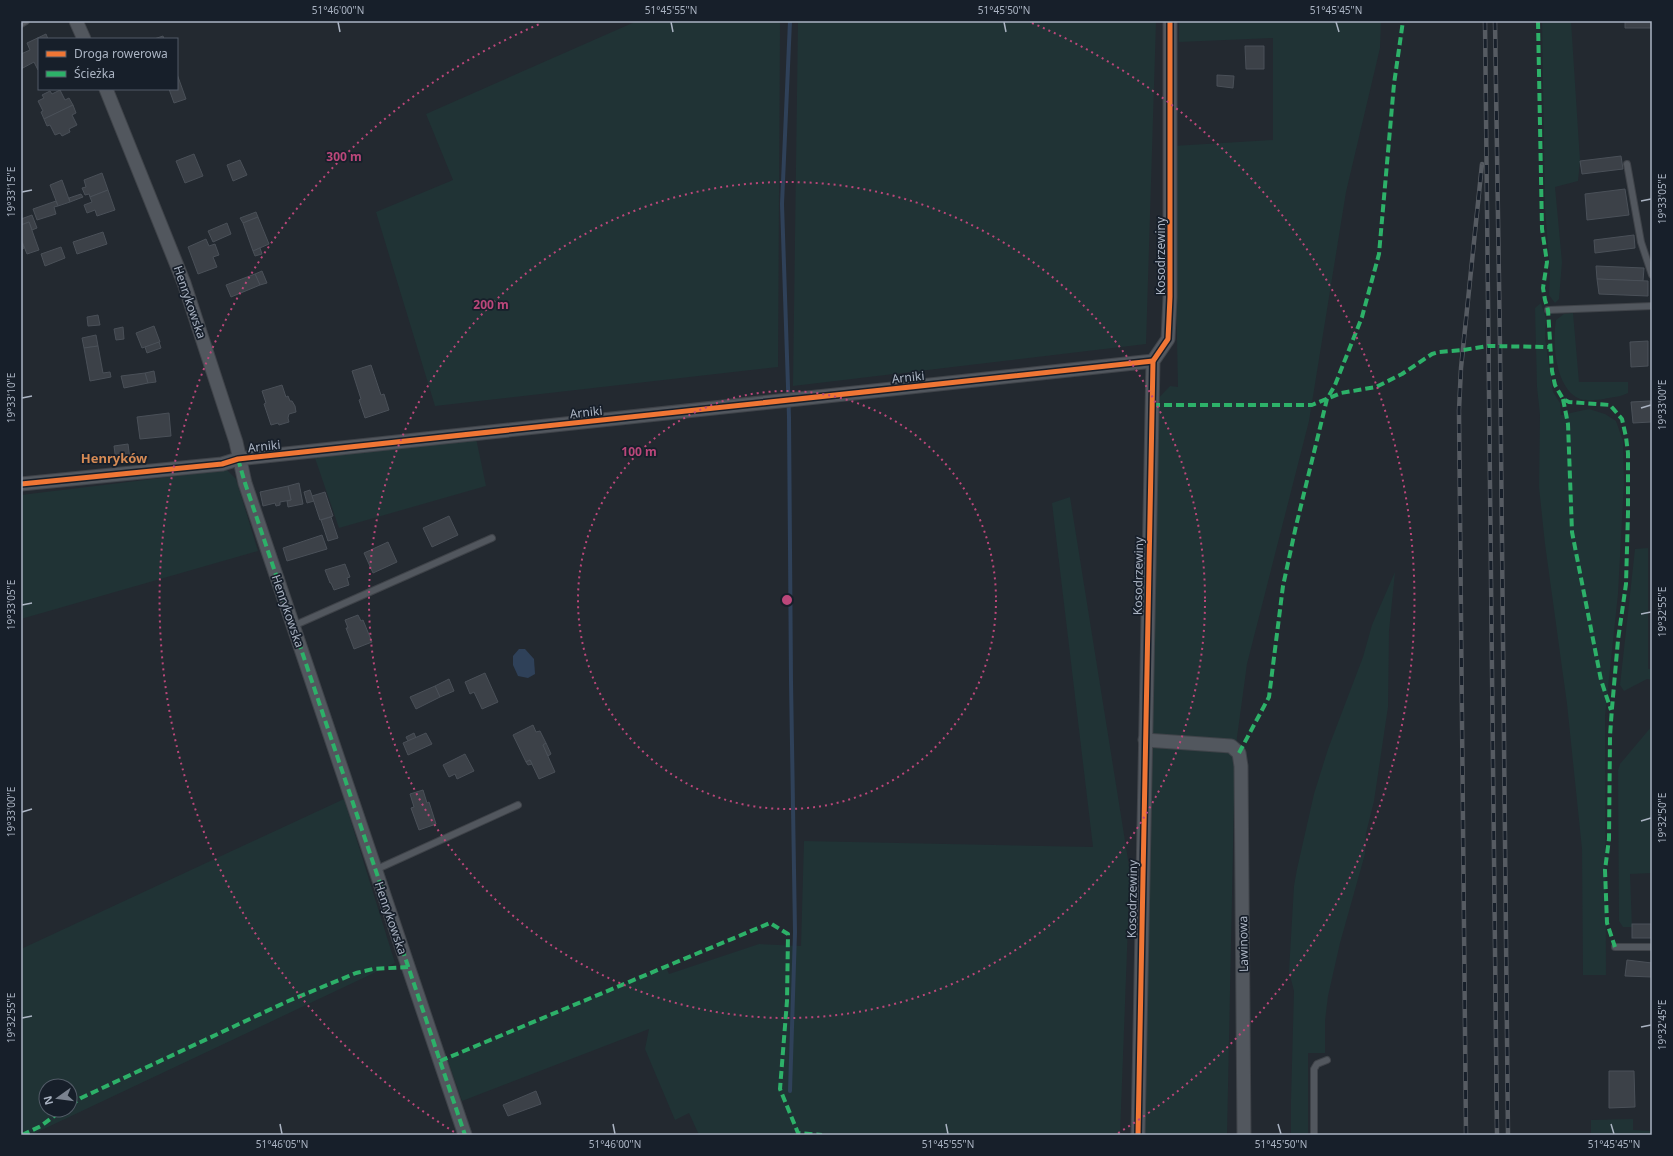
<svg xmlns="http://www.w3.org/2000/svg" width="1673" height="1156" font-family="'Noto Sans',sans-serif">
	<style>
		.green { fill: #203335; fill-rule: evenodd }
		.water { fill: #2f4159 }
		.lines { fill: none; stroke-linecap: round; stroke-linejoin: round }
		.stream { stroke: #2f4159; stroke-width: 4 }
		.building { fill: #3c4148; stroke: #4a5058 }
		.service-casing { stroke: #3f4349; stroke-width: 8 }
		.minor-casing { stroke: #3f4349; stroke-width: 15 }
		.service { stroke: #52575e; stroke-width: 6 }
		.minor { stroke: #52575e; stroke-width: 13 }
		.rail-casing { stroke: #565b62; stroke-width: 4.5 }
		.rail { stroke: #171f2a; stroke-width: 3; stroke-dasharray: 9; stroke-linecap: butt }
		.quiet { stroke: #2db169; stroke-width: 4; stroke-dasharray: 8 4; stroke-linecap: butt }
		.cycleway-casing { stroke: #171f2a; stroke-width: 8 }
		.cycleway { stroke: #f07635; stroke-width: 5 }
		.ticks { fill: none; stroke: #abb4c3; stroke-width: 1.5 }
		.ring { fill: none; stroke: #bb477a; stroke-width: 2; stroke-dasharray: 2 4 }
		.labels { text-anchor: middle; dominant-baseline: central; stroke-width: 3.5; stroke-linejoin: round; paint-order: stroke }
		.street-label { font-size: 12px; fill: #abb4c3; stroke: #171f2a }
		.neighbourhood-label { font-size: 13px; font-weight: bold; fill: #d58a54; stroke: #171f2a }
		.centre { fill: #bb477a; stroke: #171f2a; stroke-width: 2 }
		.ring-label { font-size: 12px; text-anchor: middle; font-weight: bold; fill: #bb477a; stroke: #171f2a; stroke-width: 3.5; stroke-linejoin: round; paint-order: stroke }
		.neatline { fill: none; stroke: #abb4c3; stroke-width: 1.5 }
		.ticks-label { font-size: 10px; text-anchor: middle; fill: #abb4c3 }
	</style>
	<rect width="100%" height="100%" fill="#232930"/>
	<g class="green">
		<path d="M637 21H780L778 367 435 406 376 212 453 180 426 114Z"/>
		<path d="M798 21H1156L1146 344 793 386Z"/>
		<path d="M1179 21H1381L1380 48 1346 192 1309 421 1247 664 1235 752 1227 1135H1138L1152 405 1170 386 1178 387 1173 146 1273 140V38L1179 42Z"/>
		<path d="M1542 21H1571L1580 161 1578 181 1555 187 1562 262 1559 299 1555 303 1549 295 1550 271 1545 209Z"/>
		<path d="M1541 303 1546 319 1545 338 1553 392 1560 403 1561 415 1589 409 1605 414 1616 421 1623 441 1624 482 1618 594 1605 716 1606 975H1583L1582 849 1567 704 1545 544 1539 487 1540 415 1537 387 1535 308Z"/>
		<path d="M1573 313 1579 382H1628V393C1621 397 1612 397 1604 399 1597 400 1586 401 1580 399 1555 389 1552 342 1556 320L1564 314Z"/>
		<path d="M476 438 486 486 339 528 315 458Z"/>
		<path d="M227 470 236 479 258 551 21 619V495Z"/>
		<path d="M1070 497 1130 872 1120 1135H699L689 1113 675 1120 645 1049 649 1029 462 1101 447 1058 666 967 669 974 759 944 801 946 804 841 1093 847 1052 503Z"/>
		<path d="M1648 548V669H1652V680L1647 679 1624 691 1620 685 1635 549Z"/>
		<path d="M1395 572 1389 631 1388 707 1374 801 1366 833 1365 854 1340 943 1328 996 1325 1021V1053H1308V1135H1291V1100L1294 991 1289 971 1294 886 1297 869 1314 794 1328 749 1363 657 1372 625Z"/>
		<path d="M1652 726V873L1630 874 1632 927H1623L1619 921 1618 770 1620 764Z"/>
		<path d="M344 799 395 963 31 1135H21V949ZM46 1086H70V1110H46Z"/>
		<path d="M1633 1119V1130L1652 1131V1135H1591V1120Z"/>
	</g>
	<path class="water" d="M519 649H525L534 659 535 674 528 678 518 676 513 665V656Z"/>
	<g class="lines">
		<path class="stream" d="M790 21 782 204 789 417 791 681 795 932 790 1091"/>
	</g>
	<g class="building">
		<path d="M1625 21H1651L1652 28H1625Z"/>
		<path d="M46 34 48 39H39V69L38 70 34 62 21 69V54L30 50 27 43Z"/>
		<path d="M163 36 164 39H154Z"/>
		<path d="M1245 46H1264V69H1246Z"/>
		<path d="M177 74 186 99 174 103 169 89H177Z"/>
		<path d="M1217 75 1234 76 1233 88 1217 86Z"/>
		<path d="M60 90 65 100 69 98 73 105 44 119 41 112 43 111 38 101 44 98 42 95 50 91 52 94Z"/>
		<path d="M73 105 76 113 72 115 77 125 69 129 70 132 62 136 60 133 55 135 50 125 47 126 44 119Z"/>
		<path d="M194 154 203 176 185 183 176 161Z"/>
		<path d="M1621 156 1623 169 1582 174 1580 161Z"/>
		<path d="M240 160 247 175 233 181 227 165Z"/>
		<path d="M102 173 108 190 90 197 89 194 85 195 82 188 86 187 84 180Z"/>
		<path d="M62 180 70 202 58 206 50 185Z"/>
		<path d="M1625 189 1629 215 1587 220 1585 194Z"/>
		<path d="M108 190 115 210 97 216 95 210 87 213 84 205 92 202 90 197Z"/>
		<path d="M81 194 83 197 70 202 69 198Z"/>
		<path d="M56 201 58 206 54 207 56 214 37 220 33 209Z"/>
		<path d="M256 212 258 217 243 223 240 218Z"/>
		<path d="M32 215 37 228 32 230 29 222 21 225V219Z"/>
		<path d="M258 217 269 244 253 251 243 223Z"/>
		<path d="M29 222 39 250 27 254 21 239V225Z"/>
		<path d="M227 223 231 234 213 242 208 231Z"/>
		<path d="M103 232 107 244 77 254 73 242Z"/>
		<path d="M1634 235 1635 248 1595 253 1594 240Z"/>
		<path d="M21 239 24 248 21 250Z"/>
		<path d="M206 239 209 246 215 244 219 255 213 257 217 267 198 274 188 247Z"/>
		<path d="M61 247 65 258 45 266 41 254Z"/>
		<path d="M260 248 262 254 255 256 253 251Z"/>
		<path d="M1596 266 1644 268 1643 281 1597 279Z"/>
		<path d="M262 271 267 283 260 285 255 274Z"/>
		<path d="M255 274 260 285 231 297 226 285Z"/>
		<path d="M1597 279 1648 281V296L1599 294Z"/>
		<path d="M98 315 100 325 88 326 87 317Z"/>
		<path d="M154 326 160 342 142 348 136 333Z"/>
		<path d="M123 327 124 339 116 340 114 329Z"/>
		<path d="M96 335 98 346 84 348 82 338Z"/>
		<path d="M1648 341V366L1631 367 1630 342Z"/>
		<path d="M159 342 161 348 147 353 145 347Z"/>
		<path d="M98 346 103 373 110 372 111 377 90 381 84 348Z"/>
		<path d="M371 365 381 395 384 394 389 410 365 418 359 400 361 399 352 371Z"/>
		<path d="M154 371 156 382 148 383 145 373Z"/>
		<path d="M145 373 148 383 124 388 121 376Z"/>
		<path d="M282 385 286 397 288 396 290 401H292L295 406 296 412 289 414 288 418 289 422 279 425 278 423 271 425 264 404 266 403 262 391Z"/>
		<path d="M1650 401 1651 422 1633 423 1631 402Z"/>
		<path d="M169 413 171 436 140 439 137 417Z"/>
		<path d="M128 444 130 459 116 461 114 446Z"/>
		<path d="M299 483 303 504 288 507 287 501 291 500 288 486Z"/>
		<path d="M288 486 291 500 280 502V505L276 506 275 503 263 506 260 492Z"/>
		<path d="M310 490 314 501 307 503 304 492Z"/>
		<path d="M325 492 333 516 320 520 312 496Z"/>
		<path d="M449 516 458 535 432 547 423 528Z"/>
		<path d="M331 517 338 538 328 541 321 520Z"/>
		<path d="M322 535 327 549 287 561 283 548Z"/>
		<path d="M388 542 397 562 373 573 364 553Z"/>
		<path d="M345 564 350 577 347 578 349 585 334 590 331 583H330L325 570Z"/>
		<path d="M358 615 361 621 363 620 372 642 354 649 346 628H348L345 620Z"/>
		<path d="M485 673 498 702 482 709 474 692 470 694 465 682Z"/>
		<path d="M449 679 454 691 440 697 435 686Z"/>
		<path d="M435 686 440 697 416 709 410 697Z"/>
		<path d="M533 725 536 732 540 731 546 743 543 745 555 772 539 779 530 760 526 762 513 735Z"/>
		<path d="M414 733 416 738 408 741 406 737Z"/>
		<path d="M426 733 432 744 408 755 403 743Z"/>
		<path d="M546 743 551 754 548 756 543 745Z"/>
		<path d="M465 754 474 771 457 779 455 774 449 777 443 765Z"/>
		<path d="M530 760 532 764 528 765 526 762Z"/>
		<path d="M423 790 427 803 429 802 436 824 419 830 411 808 414 807 410 794Z"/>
		<rect x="1632" y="924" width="20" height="14"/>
		<path d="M1627 960 1652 963V977L1625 976Z"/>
		<path d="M1609 1071H1634L1635 1107 1609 1108Z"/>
		<path d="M536 1091 541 1104 508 1116 503 1105Z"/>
	</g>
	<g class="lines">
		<defs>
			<g id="service">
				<path d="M21 24 26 21"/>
				<path d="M1627 164 1641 242 1652 275"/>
				<path d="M1548 310 1652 306"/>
				<path d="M293 626 492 538"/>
				<path d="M375 870 518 805"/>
				<path d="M1615 947H1652"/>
				<path d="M1314 1135V1069L1317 1064 1327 1060"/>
			</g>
			<g id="minor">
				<path d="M76 21 84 39"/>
				<path d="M106 89 184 283 236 442 245 483 465 1135"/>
				<path d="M21 484 222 464 238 459 1153 361"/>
				<path d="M1145 740 1231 746 1239 753 1241 766 1244 1135"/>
				<path d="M1138 1135 1153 361 1168 339 1170 297V21"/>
			</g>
		</defs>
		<use href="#service" class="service-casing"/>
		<use href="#minor" class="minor-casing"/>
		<use href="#service" class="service"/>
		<use href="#minor" class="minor"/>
		<defs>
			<g id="rail">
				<path d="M1485 21 1497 1135"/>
				<path d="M1495 21 1500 346 1508 1135"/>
				<path d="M1466 1135 1459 410 1461 368 1482 164"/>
			</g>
		</defs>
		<use href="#rail" class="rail-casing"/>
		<use href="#rail" class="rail"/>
		<g class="quiet">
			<path d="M1538 21 1542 229 1547 262 1543 288 1545 300 1548 310 1552 371 1555 385 1563 399 1569 402 1610 405 1622 419 1626 437 1628 453V513L1626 584 1618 640 1612 708 1610 736 1609 839 1605 870 1607 923 1615 947"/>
			<path d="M1563 399 1568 424 1572 532 1601 680 1611 710"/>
			<path d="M1152 405H1312L1341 393 1376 387 1402 374 1432 354 1439 352 1463 350 1488 346 1550 347"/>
			<path d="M238 459 245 483 465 1135"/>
			<path d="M1239 753 1269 697 1283 586 1296 526 1327 399 1335 385 1362 317 1379 254 1394 84 1403 21"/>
			<path d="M440 1061 770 923 788 934 787 1001 780 1089 798 1133 822 1135"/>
			<path d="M70 1105 81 1098 286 1002 356 973 373 969 408 967"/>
			<path d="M22 1135 41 1126 62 1110"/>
		</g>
		<defs>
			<g id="cycleway">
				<path d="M21 484 222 464 238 459 1153 361"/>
				<path d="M1138 1135 1153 361 1168 339 1170 297V21"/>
			</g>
		</defs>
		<use href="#cycleway" class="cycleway-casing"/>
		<use href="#cycleway" class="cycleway"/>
	</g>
	<path class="ticks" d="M338 22 340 32M671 22 673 32M1004 22 1006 32M1336 22 1339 32M22 192 32 190M1641 201 1651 199M22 398 32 396M1641 408 1651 405M22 605 32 603M1641 614 1651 612M22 812 32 809M1641 821 1651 818M22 1018 32 1016M1641 1027 1651 1025M280 1124 282 1134M613 1124 615 1134M946 1124 948 1134M1278 1124 1281 1134M1611 1124 1614 1134"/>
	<g class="ring">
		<circle cx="787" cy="600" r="209"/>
		<circle cx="787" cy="600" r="418"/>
		<path d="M459 1135A627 627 0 0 1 542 23M1032 23A627 627 0 0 1 1115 1135"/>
	</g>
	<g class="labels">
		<g class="street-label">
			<text transform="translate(1160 256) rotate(-90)">Kosodrzewiny</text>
			<text transform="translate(190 302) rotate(71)">Henrykowska</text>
			<text transform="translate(908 377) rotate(-6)">Arniki</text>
			<text transform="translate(586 412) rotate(-6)">Arniki</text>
			<text transform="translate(264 446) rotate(-6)">Arniki</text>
			<text transform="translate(1138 576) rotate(-89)">Kosodrzewiny</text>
			<text transform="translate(288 611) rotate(71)">Henrykowska</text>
			<text transform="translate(1132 899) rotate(-89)">Kosodrzewiny</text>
			<text transform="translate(391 918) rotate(71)">Henrykowska</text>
			<text transform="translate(1243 944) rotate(-91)">Lawinowa</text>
		</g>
		<g class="neighbourhood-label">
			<text x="114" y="458">Henryków</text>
		</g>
	</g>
	<circle cx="787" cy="600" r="6" class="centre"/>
	<g class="ring-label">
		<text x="344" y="161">300 m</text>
		<text x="491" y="309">200 m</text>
		<text x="639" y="456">100 m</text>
	</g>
	<rect width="1673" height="1156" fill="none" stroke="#171f2a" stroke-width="44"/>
	<rect x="38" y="38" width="140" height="52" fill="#171f2a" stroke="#525b67"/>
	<rect x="46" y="51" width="20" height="6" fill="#f07635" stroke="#525b67"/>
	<text x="74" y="58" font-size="12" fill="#abb4c3">Droga rowerowa</text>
	<rect x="46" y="71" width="20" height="6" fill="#2db169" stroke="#525b67"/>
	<text x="74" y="78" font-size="12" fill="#abb4c3">Ścieżka</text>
	<g transform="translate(58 1098) rotate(256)"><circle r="19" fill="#171f2a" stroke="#525b67"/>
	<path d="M0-3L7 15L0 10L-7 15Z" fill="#7b8390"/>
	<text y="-6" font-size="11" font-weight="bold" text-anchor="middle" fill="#abb4c3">N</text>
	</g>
	<rect x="22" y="22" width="1629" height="1112" class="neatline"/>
	<g class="ticks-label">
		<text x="338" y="14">51°46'00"N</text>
		<text x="671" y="14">51°45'55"N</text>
		<text x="1004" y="14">51°45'50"N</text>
		<text x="1336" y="14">51°45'45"N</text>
		<text transform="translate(11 192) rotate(-90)" y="4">19°33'15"E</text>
		<text transform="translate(1662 199) rotate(-90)" y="4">19°33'05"E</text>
		<text transform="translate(11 398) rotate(-90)" y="4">19°33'10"E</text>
		<text transform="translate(1662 405) rotate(-90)" y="4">19°33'00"E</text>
		<text transform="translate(11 605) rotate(-90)" y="4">19°33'05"E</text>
		<text transform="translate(1662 612) rotate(-90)" y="4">19°32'55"E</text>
		<text transform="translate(11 812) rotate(-90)" y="4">19°33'00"E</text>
		<text transform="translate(1662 818) rotate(-90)" y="4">19°32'50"E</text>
		<text transform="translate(11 1018) rotate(-90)" y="4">19°32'55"E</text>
		<text transform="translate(1662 1025) rotate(-90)" y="4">19°32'45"E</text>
		<text x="282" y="1148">51°46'05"N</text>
		<text x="615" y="1148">51°46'00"N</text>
		<text x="948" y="1148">51°45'55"N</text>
		<text x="1281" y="1148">51°45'50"N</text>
		<text x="1614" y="1148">51°45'45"N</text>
	</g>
</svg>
